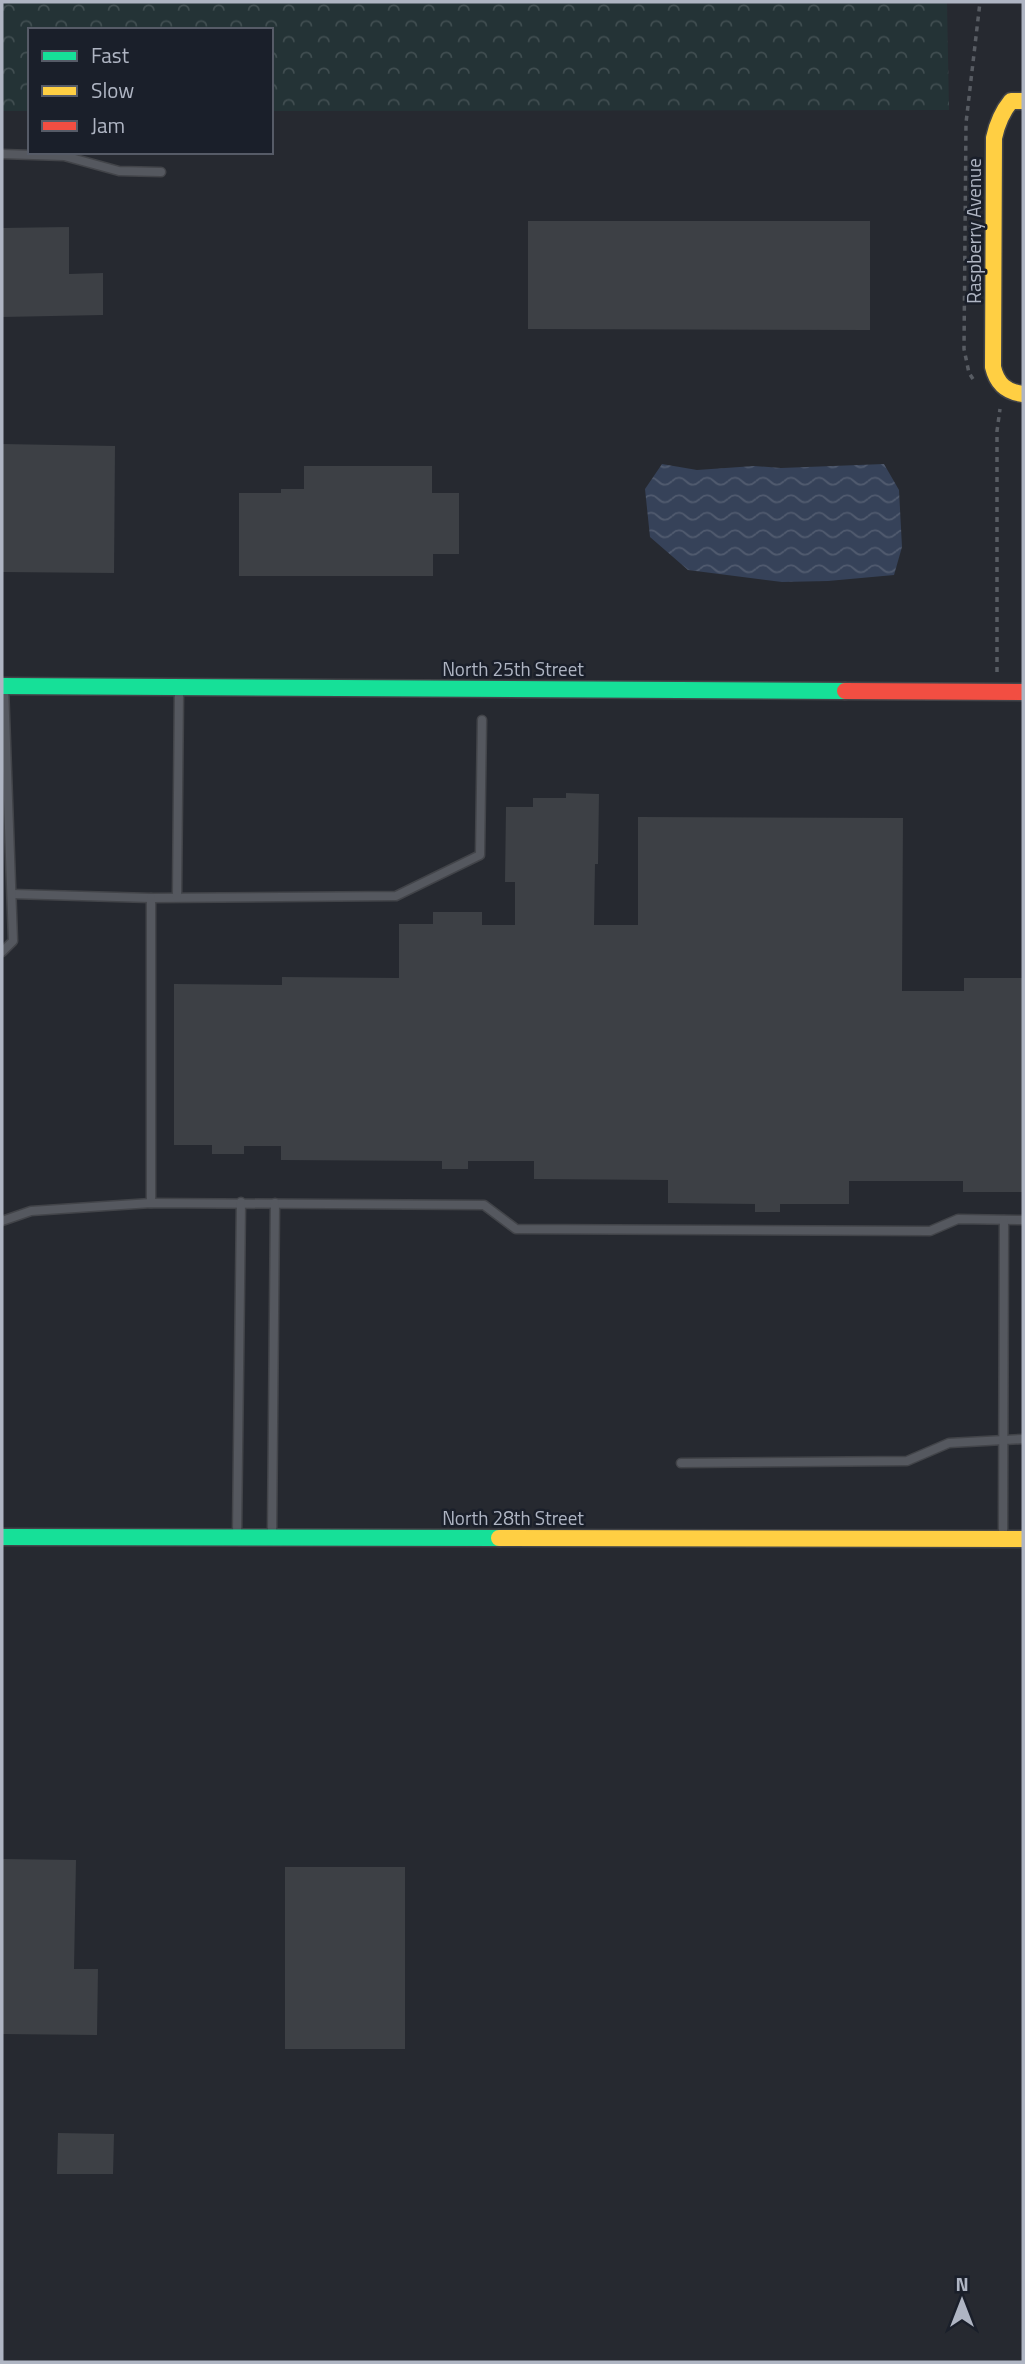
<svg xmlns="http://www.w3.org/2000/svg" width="1025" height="2364" font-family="'Titillium Web',sans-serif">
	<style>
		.forest { fill: url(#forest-crowns) }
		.water { fill: url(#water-waves) }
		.building { fill: #3d4045 }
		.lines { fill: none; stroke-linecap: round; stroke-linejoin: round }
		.lane-casing { stroke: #424449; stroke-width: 11 }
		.fast-casing { stroke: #424449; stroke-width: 19 }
		.slow-casing { stroke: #424449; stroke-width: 19 }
		.jam-casing { stroke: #424449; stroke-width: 19 }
		.path { stroke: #585c63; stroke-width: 3.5; stroke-dasharray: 5 5; stroke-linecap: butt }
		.lane { stroke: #55585f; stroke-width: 8 }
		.fast { stroke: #16e098; stroke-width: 16 }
		.slow { stroke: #ffcf43; stroke-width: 16 }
		.jam { stroke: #f24e42; stroke-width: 16 }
		.labels { text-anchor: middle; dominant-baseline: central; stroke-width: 5; stroke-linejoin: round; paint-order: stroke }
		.street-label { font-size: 19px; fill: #afb5c3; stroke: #1a1f2a }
	</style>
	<defs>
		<pattern id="forest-crowns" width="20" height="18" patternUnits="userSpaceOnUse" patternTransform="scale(1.75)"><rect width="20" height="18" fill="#243336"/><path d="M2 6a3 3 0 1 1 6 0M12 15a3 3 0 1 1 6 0" fill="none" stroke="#414e51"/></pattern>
		<pattern id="water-waves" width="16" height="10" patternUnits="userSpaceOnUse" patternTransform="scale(1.75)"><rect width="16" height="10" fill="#364259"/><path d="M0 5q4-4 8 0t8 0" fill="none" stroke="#515b6f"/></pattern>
	</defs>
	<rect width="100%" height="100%" fill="#262930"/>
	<path class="forest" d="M2 2H947L949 110 271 111V30H30V111H2Z"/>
	<path class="water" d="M662 464 697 470 754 466 781 468 884 464 899 490 902 547 894 575 828 581 782 582 688 570 650 537 645 489Z"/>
	<g class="building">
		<path d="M528 221H870V330L528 329Z"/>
		<path d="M69 227V274L103 273V315L2 317V228Z"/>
		<path d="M2 444 115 446 114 573 2 572Z"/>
		<path d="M304 466H432V493H459V554H433V576H239V493H281V489H304Z"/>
		<path d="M566 793 599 794 598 864H595L594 925H638V817L903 818 902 991H964V978H1023V1192H963V1181H849V1204H780V1212H755V1204L668 1203V1180L534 1179V1161H468V1169H442V1161L281 1160V1146H244V1154H212V1145H174V984L282 985V977L399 978V924H433V912H482V925H515V882H505L506 807H533V798H566Z"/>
		<path d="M2 1859 76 1860 74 1969H98L97 2035 2 2034Z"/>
		<rect x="285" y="1867" width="120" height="182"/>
		<path d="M58 2133 114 2134 113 2174H57Z"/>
	</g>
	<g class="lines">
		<defs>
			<g id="lane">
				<path d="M2 154 64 156 119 171 161 172"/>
				<path d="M12 894 151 898 396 896 480 855 482 720"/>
				<path d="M177 897 179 690"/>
				<path d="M151 898V1203"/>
				<path d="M2 952 13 941 4 687"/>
				<path d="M2 1221 31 1211 151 1203 484 1205 516 1229 930 1231 958 1219 1023 1220"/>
				<path d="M681 1463 907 1461 949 1443 1023 1439"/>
				<path d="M237 1535 241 1202"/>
				<path d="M272 1535 275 1203"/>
				<path d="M1003 1539 1004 1220"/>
			</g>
			<g id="fast">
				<path d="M2 686 845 691"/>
				<path d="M2 1537 499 1538"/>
			</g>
			<g id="slow">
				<path d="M1023 101H1011C1002 112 997 124 994 138L993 367C997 384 1006 392 1023 394"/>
				<path d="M499 1538 1023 1539"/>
			</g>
			<path id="jam" d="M845 691 1023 692"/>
		</defs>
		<use href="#lane" class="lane-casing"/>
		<use href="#fast" class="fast-casing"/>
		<use href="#slow" class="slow-casing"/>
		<use href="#jam" class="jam-casing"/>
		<g class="path">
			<path d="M973 379 969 373 964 349 966 123 980 2"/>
			<path d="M997 672V431L1000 409"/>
		</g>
		<use href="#lane" class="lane"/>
		<use href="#fast" class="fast"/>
		<use href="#slow" class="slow"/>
		<use href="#jam" class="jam"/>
	</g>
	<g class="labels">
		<g class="street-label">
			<text transform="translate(973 231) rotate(-90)">Raspberry Avenue</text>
			<text x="513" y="668">North 25th Street</text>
			<text x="513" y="1517">North 28th Street</text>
		</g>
	</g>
	<rect width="1025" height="2364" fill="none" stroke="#afb5c3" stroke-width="7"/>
	<rect x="28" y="28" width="245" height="126" fill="#1a1f2a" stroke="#565b67" stroke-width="2"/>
	<rect x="42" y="51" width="35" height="10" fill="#16e098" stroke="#565b67" stroke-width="2"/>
	<text x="91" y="63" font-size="21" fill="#afb5c3">Fast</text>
	<rect x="42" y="86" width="35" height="10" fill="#ffcf43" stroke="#565b67" stroke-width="2"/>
	<text x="91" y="98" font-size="21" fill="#afb5c3">Slow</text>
	<rect x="42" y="121" width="35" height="10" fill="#f24e42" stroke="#565b67" stroke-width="2"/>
	<text x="91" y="133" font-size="21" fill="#afb5c3">Jam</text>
	<g transform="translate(962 2301)" stroke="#1a1f2a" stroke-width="5" paint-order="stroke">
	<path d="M0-5L12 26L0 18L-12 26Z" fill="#afb5c3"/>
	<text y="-10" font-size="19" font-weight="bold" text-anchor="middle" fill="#afb5c3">N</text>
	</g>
</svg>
